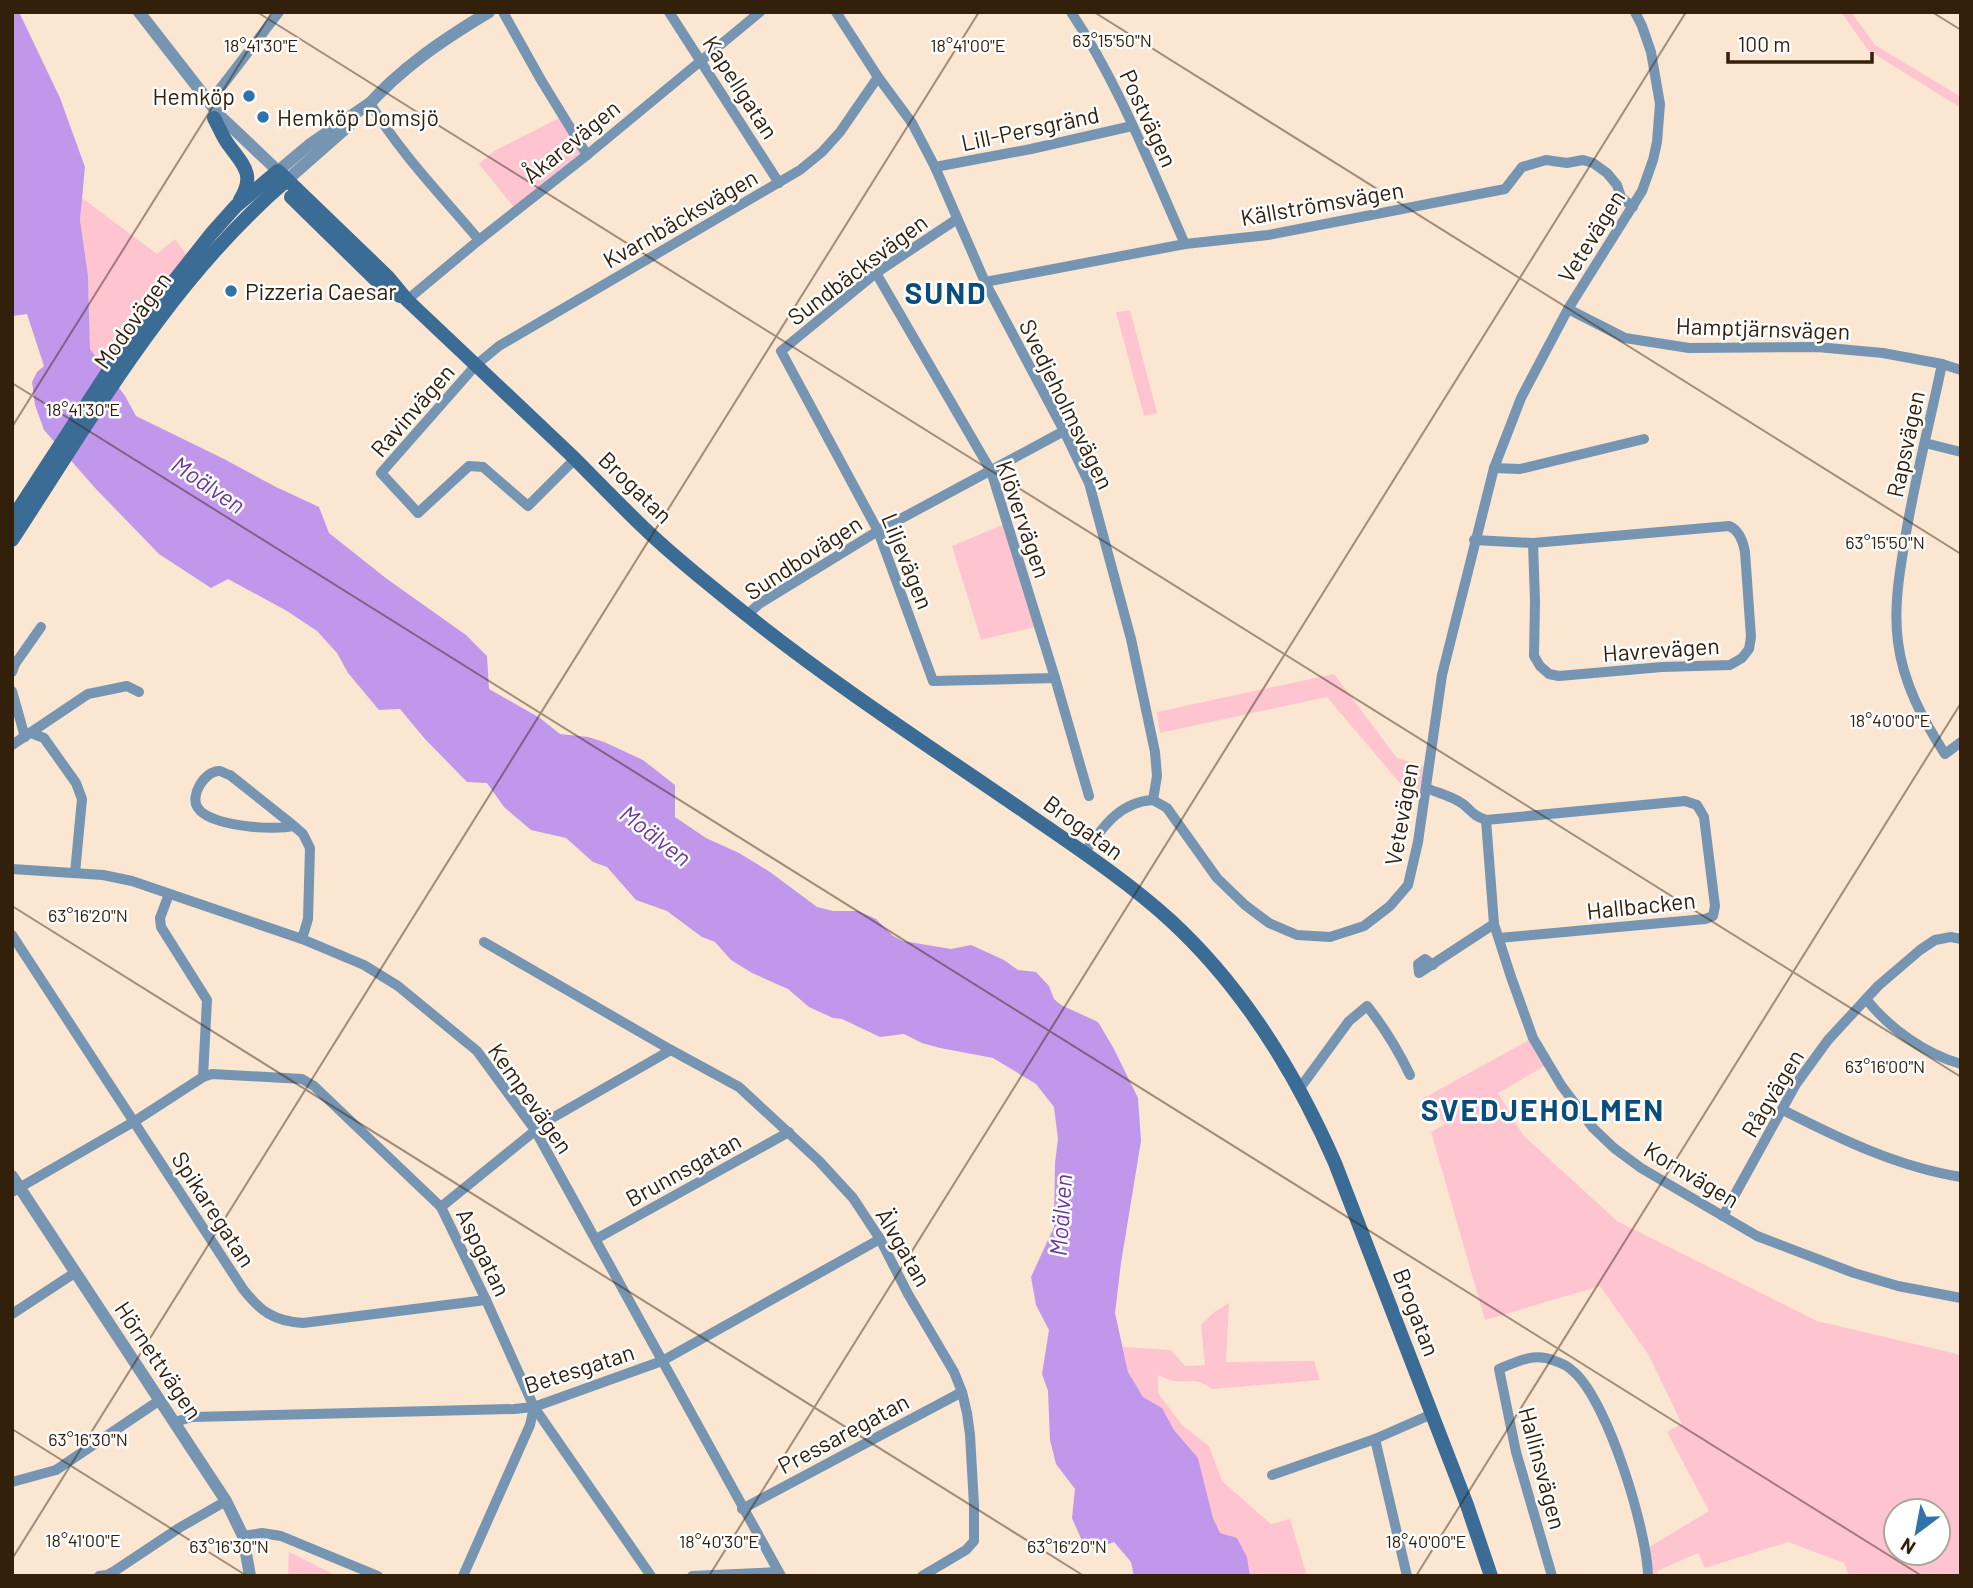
<svg xmlns="http://www.w3.org/2000/svg" width="1973" height="1588" font-family="Barlow,sans-serif">
	<style>
		.green { fill: #fec5d0; fill-rule: evenodd }
		.water { fill: #c097eb }
		.lines { fill: none; stroke-linecap: round; stroke-linejoin: round }
		.minor { stroke: #7595b2; stroke-width: 10 }
		.tertiary { stroke: #7595b2; stroke-width: 12 }
		.secondary { stroke: #3b6c95; stroke-width: 14 }
		.ticks { fill: none; stroke: #33200b; stroke-width: 2; stroke-opacity: 0.45 }
		.poi-dot { fill: #2f73a8; stroke: #fff; stroke-width: 2.5 }
		.labels { text-anchor: middle; dominant-baseline: central; stroke-width: 5; stroke-linejoin: round; paint-order: stroke }
		.street-label { font-size: 23px; fill: #33200b; stroke: #fff }
		.poi-label { font-size: 23px; fill: #33200b; stroke: #fff; text-anchor: start }
		.water-label { font-size: 24px; font-style: italic; fill: #6d399a; stroke: #fff }
		.district-label { font-size: 30px; font-weight: bold; letter-spacing: 2px; fill: #084d7c; stroke: #fff }
		.ticks-label { font-size: 18px; text-anchor: middle; fill: #33200b; stroke: #fff; stroke-width: 5; stroke-linejoin: round; paint-order: stroke }
	</style>
	<rect width="100%" height="100%" fill="#fbe6d1"/>
	<g class="green">
		<path d="M1841 12H1851L1875 45 1961 97V108L1868 50Z"/>
		<path d="M563 116 587 155 516 210 479 164 494 151Z"/>
		<path d="M82 198 157 254 175 239 190 260 107 372 90 349 88 276 80 220Z"/>
		<path d="M1130 310 1157 413 1144 416 1116 312Z"/>
		<path d="M1007 523 1039 626 981 640 952 546Z"/>
		<path d="M1334 674 1397 758 1424 766 1422 790 1408 793 1327 697 1160 733 1157 712Z"/>
		<path d="M1533 1038 1548 1064 1498 1093 1523 1135 1617 1221 1817 1321 1961 1355V1576H1849L1844 1563 1788 1542 1705 1568 1698 1553 1657 1571 1658 1576H1648L1646 1549 1709 1511 1667 1432 1682 1424 1648 1354 1600 1286 1485 1320 1431 1132 1445 1124 1422 1099ZM1896 1511H1938V1553H1896Z"/>
		<path d="M1229 1303 1226 1362 1314 1361 1320 1380 1212 1389C1198 1377 1191 1383 1174 1381 1169 1380 1163 1377 1158 1375V1393L1182 1425 1209 1446 1222 1481 1271 1524 1290 1519 1307 1576H1250L1247 1557 1220 1533 1213 1518 1198 1458 1174 1430 1162 1408 1143 1397 1128 1372 1123 1347 1171 1350 1185 1366 1205 1365 1201 1325 1213 1313Z"/>
		<path d="M289 1552 337 1576H288Z"/>
	</g>
	<path class="water" d="M12 12H19L60 98 85 167 80 220 88 276 90 349 125 396 136 416 224 459 276 487 319 507 329 533 387 579 466 635 487 656 489 689 540 718 560 734 588 737 604 742 643 760 675 785V817L706 838 739 853 770 872 817 907 833 911H858L876 919 893 936 903 941 951 949 971 945 1004 960 1018 970 1036 972 1049 986 1054 999 1061 1005 1098 1022 1114 1049 1138 1098 1141 1141 1121 1263 1115 1313 1128 1372 1143 1397 1162 1408 1174 1430 1198 1458 1213 1518 1220 1533 1237 1538 1247 1557 1250 1576H1134L1131 1562 1114 1542 1095 1549 1083 1543 1072 1518 1075 1489 1056 1464 1050 1440 1048 1391 1042 1374 1049 1330 1036 1305 1031 1277 1054 1227 1055 1163 1058 1139 1054 1107 1036 1084 993 1058 940 1048 922 1043 904 1034 880 1037 842 1019 833 1018 809 1007 788 989 752 973 731 960 715 942 702 937 667 911 636 900 607 867 593 862 566 838 531 830 504 807 487 783 467 782 425 739 400 709 379 710 348 673 337 653 317 631 287 611 228 579 211 588 159 554 96 489 44 430 35 405 32 382 37 372 44 366 27 314 13 316 12 313Z"/>
	<g class="lines">
		<g class="minor">
			<path d="M503 12 541 80 587 155"/>
			<path d="M669 12 779 183"/>
			<path d="M836 12 878 77 912 123 935 167 985 282 1064 431 1089 483 1131 639 1155 752 1157 776 1153 800C1119 802 1103 827 1084 853"/>
			<path d="M1071 12C1119 84 1150 166 1185 244"/>
			<path d="M209 103 279 12"/>
			<path d="M370 103C400 153 442 196 479 240"/>
			<path d="M935 167 1031 149 1132 126"/>
			<path d="M957 219 876 273 781 351 878 531 933 681 1055 678"/>
			<path d="M876 273 991 471 1055 678 1089 796"/>
			<path d="M985 282 1185 244 1268 235 1505 189 1522 167 1546 160 1567 163 1583 160 1593 163 1607 173 1617 185 1621 197 1633 207"/>
			<path d="M407 300 479 240 587 155 760 12"/>
			<path d="M1568 309 1625 338 1689 348 1817 347 1883 353 1942 364 1961 370"/>
			<path d="M1942 364C1929 427 1912 489 1903 552 1898 582 1894 612 1898 642 1903 683 1923 720 1945 754L1961 742"/>
			<path d="M1925 443 1961 452"/>
			<path d="M575 459 528 506 483 467 469 466 418 513 381 473 476 365 499 346 800 170 822 152 840 132 878 77"/>
			<path d="M1494 468 1520 469 1644 439"/>
			<path d="M1474 540 1533 543 1729 526C1739 530 1743 541 1745 552L1751 637 1749 649 1742 658 1730 665 1662 667 1559 676 1549 674 1540 666 1534 656 1535 601 1533 543"/>
			<path d="M747 615 759 604 878 531 1064 431"/>
			<path d="M12 672 15 664 41 627"/>
			<path d="M12 691 25 737"/>
			<path d="M31 733 44 738 76 783 82 799 75 873"/>
			<path d="M12 745 88 694 127 686 139 692"/>
			<path d="M1426 788C1438 793 1452 796 1463 804 1473 812 1472 815 1486 820L1494 924 1511 977 1533 1038 1561 1085 1593 1128 1614 1148 1641 1168 1757 1236 1854 1273 1898 1286 1961 1298"/>
			<path d="M1153 800 1167 808 1217 878 1245 905 1269 923 1297 935 1330 937 1364 926 1390 906 1408 885 1418 842 1442 675 1494 468 1521 398 1568 309 1642 191 1653 160 1657 142 1660 104 1651 52 1642 26 1635 12"/>
			<path d="M1486 820 1685 801 1697 805 1704 817 1715 906 1713 916 1705 919 1499 938"/>
			<path d="M294 826C274 831 209 826 198 808 189 796 205 770 220 771 221 771 228 775 230 775L294 826 303 834 310 848 308 919 302 939"/>
			<path d="M12 869 103 875 132 881 302 939 364 965 398 986 477 1051 535 1130 781 1576"/>
			<path d="M169 894 160 918 161 927 207 1000 203 1077"/>
			<path d="M12 935 243 1289C261 1312 274 1321 303 1323L486 1300"/>
			<path d="M484 942 671 1050 739 1087 819 1161 853 1198 880 1239 908 1294 954 1372 962 1392 967 1413 970 1435 974 1505V1541L966 1550 922 1576"/>
			<path d="M1433 965 1425 959 1418 964 1419 973 1494 924"/>
			<path d="M1866 999C1889 1028 1925 1054 1961 1064"/>
			<path d="M1300 1088 1349 1021 1367 1006C1384 1027 1398 1050 1410 1075"/>
			<path d="M1783 1110C1840 1139 1898 1167 1961 1177"/>
			<path d="M12 1192 135 1121 203 1077 212 1074 302 1079 314 1086 441 1207 486 1300 534 1407 651 1576"/>
			<path d="M441 1207 547 1121 671 1050"/>
			<path d="M1723 1216 1796 1084 1828 1040 1878 986 1920 950 1935 940 1951 937 1961 939"/>
			<path d="M596 1239 789 1132"/>
			<path d="M12 1314 76 1272"/>
			<path d="M175 1422 192 1417 514 1409 534 1407 662 1361 880 1239"/>
			<path d="M1375 1439 1407 1576"/>
			<path d="M1272 1475 1375 1439 1432 1414"/>
			<path d="M12 1482 56 1470 160 1400"/>
			<path d="M742 1509 962 1392"/>
			<path d="M243 1536 262 1533 281 1536 378 1576"/>
			<path d="M99 1576 107 1575 116 1570 179 1528 226 1501"/>
			<path d="M463 1576 530 1425 534 1407"/>
			<path d="M692 1576 778 1572"/>
			<path d="M1552 1576 1516 1452 1499 1369C1518 1361 1535 1352 1555 1361 1562 1363 1569 1367 1574 1372 1608 1402 1647 1530 1648 1576"/>
		</g>
		<g class="tertiary">
			<path d="M139 12 220 116 278 171 309 145 370 103"/>
			<path d="M365 109C399 69 444 39 489 12"/>
			<path d="M287 180 353 122"/>
			<path d="M12 1176 226 1501 243 1536 250 1576"/>
		</g>
		<g class="secondary">
			<path d="M214 118C219 127 222 136 228 144 243 165 256 174 240 200"/>
			<path d="M291 197 381 285 400 296"/>
			<path d="M12 519 120 353 162 296 211 234 236 206 278 171 388 277 407 300C462 352 516 403 571 455 595 479 619 504 644 528 676 559 712 587 747 615 836 686 932 748 1025 812 1074 846 1126 880 1170 920 1243 987 1296 1074 1335 1163L1467 1505 1491 1576"/>
			<path d="M12 540C95 413 171 279 287 180"/>
		</g>
	</g>
	<path class="ticks" d="M257 12 1961 1077M1094 12 1961 554M1932 12 1961 30M12 383 1922 1576M12 427 272 12M12 906 1084 1576M12 1429 247 1576M12 1559 979 12M709 1576 1686 12M1416 1576 1961 703"/>
	<g class="poi-dot">
		<circle cx="249" cy="96" r="7"/>
		<circle cx="263" cy="117" r="7"/>
		<circle cx="231" cy="291" r="7"/>
	</g>
	<g class="labels">
		<g class="street-label">
			<text transform="translate(741 87) rotate(57)">Kapellgatan</text>
			<text transform="translate(1149 118) rotate(65)">Postvägen</text>
			<text transform="translate(1030 128) rotate(-12)">Lill-Persgränd</text>
			<text transform="translate(571 141) rotate(-39)">Åkarevägen</text>
			<text transform="translate(1322 203) rotate(-10)">Källströmsvägen</text>
			<text transform="translate(680 218) rotate(-30)">Kvarnbäcksvägen</text>
			<text transform="translate(1591 236) rotate(-58)">Vetevägen</text>
			<text transform="translate(857 269) rotate(-37)">Sundbäcksvägen</text>
			<text transform="translate(132 320) rotate(-54)">Modovägen</text>
			<text transform="translate(1763 328) rotate(2)">Hamptjärnsvägen</text>
			<text transform="translate(1067 404) rotate(64)">Svedjeholmsvägen</text>
			<text transform="translate(412 410) rotate(-49)">Ravinvägen</text>
			<text transform="translate(1905 444) rotate(-78)">Rapsvägen</text>
			<text transform="translate(636 487) rotate(44)">Brogatan</text>
			<text transform="translate(1024 519) rotate(71)">Klövervägen</text>
			<text transform="translate(803 557) rotate(-33)">Sundbovägen</text>
			<text transform="translate(908 561) rotate(68)">Liljevägen</text>
			<text transform="translate(1661 649) rotate(-4)">Havrevägen</text>
			<text transform="translate(1401 814) rotate(-80)">Vetevägen</text>
			<text transform="translate(1084 827) rotate(36)">Brogatan</text>
			<text transform="translate(1641 905) rotate(-6)">Hallbacken</text>
			<text transform="translate(1772 1093) rotate(-59)">Rågvägen</text>
			<text transform="translate(531 1098) rotate(55)">Kempevägen</text>
			<text transform="translate(683 1169) rotate(-29)">Brunnsgatan</text>
			<text transform="translate(1692 1174) rotate(31)">Kornvägen</text>
			<text transform="translate(214 1209) rotate(57)">Spikaregatan</text>
			<text transform="translate(904 1247) rotate(60)">Älvgatan</text>
			<text transform="translate(484 1252) rotate(64)">Aspgatan</text>
			<text transform="translate(1417 1312) rotate(69)">Brogatan</text>
			<text transform="translate(159 1360) rotate(56)">Hörnettvägen</text>
			<text transform="translate(579 1368) rotate(-18)">Betesgatan</text>
			<text transform="translate(843 1433) rotate(-28)">Pressaregatan</text>
			<text transform="translate(1543 1468) rotate(75)">Hallinsvägen</text>
		</g>
		<g class="poi-label">
			<text x="235" y="96" text-anchor="end">Hemköp</text>
			<text x="277" y="117">Hemköp Domsjö</text>
			<text x="245" y="291">Pizzeria Caesar</text>
		</g>
		<g class="water-label">
			<text transform="translate(209 484) rotate(34)">Moälven</text>
			<text transform="translate(656 835) rotate(38)">Moälven</text>
			<text transform="translate(1060 1215) rotate(-86)">Moälven</text>
		</g>
		<g class="district-label">
			<text x="946" y="292">SUND</text>
			<text x="1543" y="1109">SVEDJEHOLMEN</text>
		</g>
	</g>
	<g class="ticks-label">
		<text x="1112" y="47">63°15'50"N</text>
		<text x="261" y="52">18°41'30"E</text>
		<text x="968" y="52">18°41'00"E</text>
		<text x="83" y="416">18°41'30"E</text>
		<text x="1885" y="549">63°15'50"N</text>
		<text x="1890" y="727">18°40'00"E</text>
		<text x="88" y="922">63°16'20"N</text>
		<text x="1885" y="1073">63°16'00"N</text>
		<text x="88" y="1446">63°16'30"N</text>
		<text x="83" y="1547">18°41'00"E</text>
		<text x="719" y="1548">18°40'30"E</text>
		<text x="1426" y="1548">18°40'00"E</text>
		<text x="229" y="1553">63°16'30"N</text>
		<text x="1067" y="1553">63°16'20"N</text>
	</g>
	<rect width="1973" height="1588" fill="none" stroke="#33200b" stroke-width="28"/>
	<g transform="translate(1917 1532) rotate(212)"><circle r="33" fill="#ffffff" stroke="#ada69d" stroke-width="2"/>
	<path d="M0-5L12 26L0 18L-12 26Z" fill="#2f73a8"/>
	<text y="-10" font-size="19" font-weight="bold" text-anchor="middle" fill="#33200b">N</text>
	</g>
	<path d="M1728 52v10h144v-10" fill="none" stroke="#33200b" stroke-width="3.5"/>
	<text x="1738" y="52" font-size="21" fill="#33200b" stroke="#ffffff" stroke-width="5" paint-order="stroke">100 m</text>
</svg>
